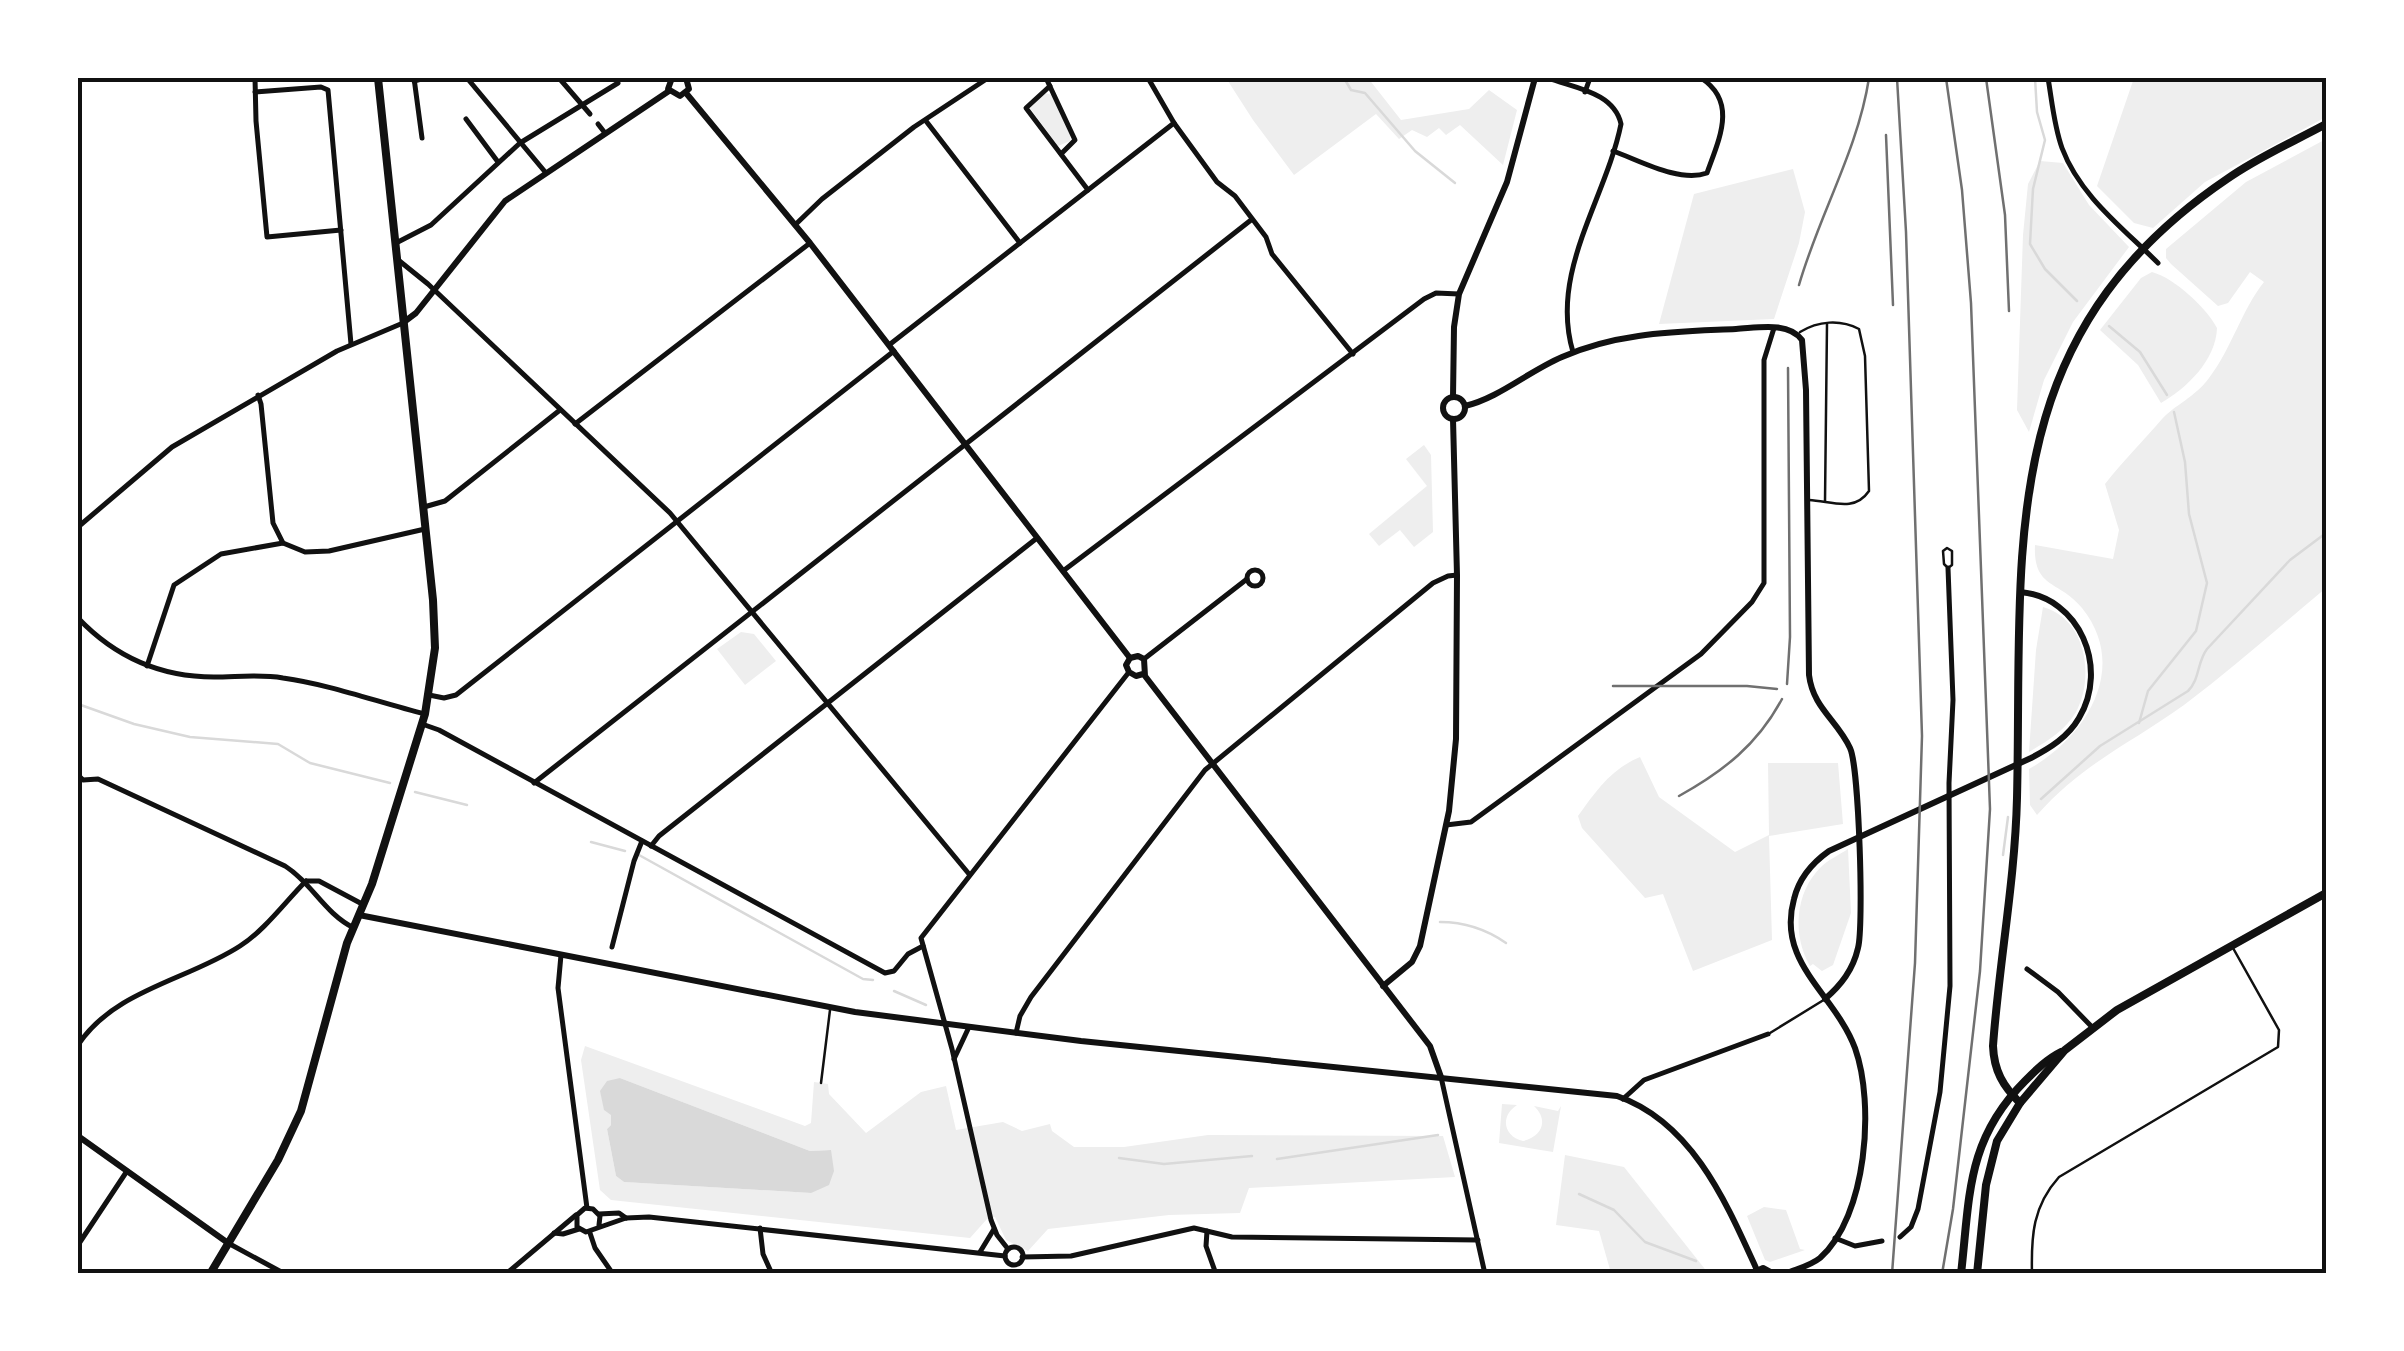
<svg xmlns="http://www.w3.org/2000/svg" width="2404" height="1351" font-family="'Alegreya Sans',sans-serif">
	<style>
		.green { fill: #eee; fill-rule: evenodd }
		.water { fill: #d9d9d9 }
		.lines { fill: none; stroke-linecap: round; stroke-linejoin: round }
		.stream { stroke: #d9d9d9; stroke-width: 2.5 }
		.service { stroke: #111; stroke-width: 2.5 }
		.minor { stroke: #111; stroke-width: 5 }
		.tertiary { stroke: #111; stroke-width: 6 }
		.primary { stroke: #111; stroke-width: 8 }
		.rail { stroke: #707070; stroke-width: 2.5 }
		.neatline { fill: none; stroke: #111; stroke-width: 4 }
	</style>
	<rect width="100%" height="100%" fill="#fff"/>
	<g class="green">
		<path d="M1226 78H1368L1401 120 1469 109 1489 90 1517 110 1503 165 1460 125 1446 135 1439 128 1427 137 1412 130 1399 139 1376 114 1294 175 1253 120Z"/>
		<path d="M2134 78H2326V117L2205 182 2153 228 2134 223 2097 186Z"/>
		<path d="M1045 93 1052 95 1070 135V141L1058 146 1030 108 1033 102Z"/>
		<path d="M2326 139V588C2279 627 2233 668 2184 705 2130 744 2083 763 2037 815L2030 805 2029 769C2086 737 2130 668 2082 608 2059 580 2033 589 2035 545L2113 559 2119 530 2105 484C2123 461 2143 441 2162 419 2175 405 2195 397 2209 378 2232 348 2241 311 2264 282L2250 272 2228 303 2218 306 2171 264 2166 258V249L2246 182Z"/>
		<path d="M2040 161 2063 163 2089 205 2129 247 2073 322 2044 380 2029 432 2017 410 2023 235 2028 184Z"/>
		<path d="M1793 169 1805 212 1799 243 1774 319 1659 324 1694 194Z"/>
		<path d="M2152 272C2174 278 2206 307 2217 328 2216 360 2187 388 2161 403L2138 365 2100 330 2141 278Z"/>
		<path d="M1424 445 1431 455 1433 532 1414 547 1400 530 1379 546 1369 534 1427 486 1406 459Z"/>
		<path d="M2043 607C2086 619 2095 676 2076 712 2065 731 2047 741 2029 752L2036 650Z"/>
		<path d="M741 632 754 634 776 661 745 685 717 649Z"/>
		<path d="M1640 757 1659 797 1735 852 1769 835 1768 763H1838L1843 824 1769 836 1772 940 1693 971 1663 894 1645 898 1582 828 1578 816C1596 791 1611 769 1640 757Z"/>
		<path d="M1848 849 1851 913 1833 965 1822 971 1813 964 1810 966C1792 935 1795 892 1821 867 1828 860 1839 855 1848 849Z"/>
		<path d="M585 1046 805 1126 811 1123 814 1082 828 1084 829 1094 866 1133 921 1092 946 1086 956 1130 1003 1122 1022 1131 1050 1124 1052 1131 1074 1147H1124L1208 1135 1443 1136 1455 1177 1249 1188 1240 1213 1169 1215 1048 1229 1028 1251 1006 1240 995 1217 987 1219 970 1238 611 1200 600 1190 581 1060ZM620 1078 810 1151 830 1150 811 1193 624 1182 616 1176 607 1129 611 1125Z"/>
		<path d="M1502 1104 1517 1105C1500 1116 1503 1136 1523 1141 1542 1137 1549 1120 1534 1106L1558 1111 1561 1106 1553 1152 1499 1143Z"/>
		<path d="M1565 1155 1624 1167 1708 1273H1611L1599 1231 1556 1225Z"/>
		<path d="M1764 1207 1786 1210 1800 1249 1805 1250 1770 1262 1765 1260 1747 1216Z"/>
	</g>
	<path class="water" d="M620 1078 810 1151 831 1150 834 1171 829 1185 811 1193 624 1182 616 1176 607 1129 611 1125V1115L604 1110 600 1091 607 1081Z"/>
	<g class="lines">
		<g class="stream">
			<path d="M1344 78 1351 90 1365 93 1415 151 1455 183"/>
			<path d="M2035 78 2037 112 2045 140 2033 189 2030 244 2045 269 2077 301"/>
			<path d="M2109 326 2140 352 2167 395"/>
			<path d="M78 704 134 724 190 737 278 744 310 763 390 783"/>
			<path d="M2139 723 2148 691 2196 631 2207 583 2189 514 2185 462 2174 412"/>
			<path d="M415 792 467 805"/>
			<path d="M2041 799 2100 746 2188 691C2200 679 2197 662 2207 649L2290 560 2326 533"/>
			<path d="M591 842 625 851"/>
			<path d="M639 855 863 979 873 980"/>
			<path d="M2003 855 2008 817"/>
			<path d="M1440 922C1464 922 1486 929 1506 943"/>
			<path d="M894 991 926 1005"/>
			<path d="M1119 1158 1164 1164 1252 1156"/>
			<path d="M1277 1159 1438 1135"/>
			<path d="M1579 1194 1614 1210 1645 1242 1696 1261"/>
		</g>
		<g class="service">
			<path d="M1800 332C1818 321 1840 319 1859 329L1865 356 1869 491C1854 513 1831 501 1809 500"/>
			<path d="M1825 501 1827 324"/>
			<path d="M1947 548 1952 551V565L1948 568 1944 564 1943 551Z"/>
			<path d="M1770 1033 1822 1001"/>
			<path d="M821 1083 830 1010"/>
			<path d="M2032 1274C2031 1235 2033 1206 2059 1177L2278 1047 2279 1030 2233 948"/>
		</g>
		<g class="minor">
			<path d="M255 78 256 121 267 237 341 230"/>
			<path d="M414 78 422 138"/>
			<path d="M467 78 546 173"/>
			<path d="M559 78 590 114"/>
			<path d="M1046 78 1075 140 1061 154"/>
			<path d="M1148 78 1174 123 1217 182 1235 196 1266 237 1272 254 1353 354"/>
			<path d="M1548 78C1574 88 1614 92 1621 124 1606 199 1549 272 1573 352"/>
			<path d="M2048 78C2052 101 2054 126 2062 148 2080 196 2123 228 2158 263"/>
			<path d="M414 81 425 78"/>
			<path d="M1050 86 1026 108 1088 190"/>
			<path d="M255 92 321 87 328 90 351 344"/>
			<path d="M1585 92 1590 78"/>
			<path d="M466 119 498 162"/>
			<path d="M926 121 1020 243"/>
			<path d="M598 124 605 133"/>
			<path d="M1613 151C1639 160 1679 183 1707 173 1719 139 1738 102 1701 78"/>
			<path d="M795 225 822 199 914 127 988 78"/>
			<path d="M396 243 431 225 520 143 618 83"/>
			<path d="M397 259 428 284 670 513 969 874"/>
			<path d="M889 345 1174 123"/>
			<path d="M258 395 261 404 273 523 283 543"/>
			<path d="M575 424 810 243"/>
			<path d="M424 507 445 501 560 410"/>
			<path d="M78 527 172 447 337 351 403 323"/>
			<circle cx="1255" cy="578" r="8"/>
			<path d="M1063 571 1424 299 1436 293 1459 294"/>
			<path d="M78 618C115 657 159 677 214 677 237 677 260 674 283 678 332 685 377 702 425 714"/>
			<path d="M1144 659 1247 579"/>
			<path d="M147 666 174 585 221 554 283 543 305 552 329 551 425 529"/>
			<path d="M429 695 444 698 456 695 894 351"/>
			<path d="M422 724 439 730 885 973 894 971 908 954 923 946"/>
			<path d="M78 775 83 780 98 779 285 866C312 883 324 913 354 928"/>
			<path d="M534 783 1251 220"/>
			<path d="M1446 825 1471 822 1701 654 1752 602 1764 583V360L1774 328"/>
			<path d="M651 846 659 836 1037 538"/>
			<path d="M306 881H319L364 905"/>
			<path d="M612 947 634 861 642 841"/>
			<path d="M561 955 558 988 587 1208"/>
			<path d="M2027 969 2058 992 2092 1027"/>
			<path d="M1016 1033 1020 1016 1031 997 1205 770 1433 583 1448 576 1457 575"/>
			<path d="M78 1045C114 990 188 980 240 946 265 930 285 902 306 881"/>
			<path d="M954 1059 969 1027"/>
			<path d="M1441 1077 1485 1274"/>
			<path d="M1623 1099 1644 1080 1768 1034"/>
			<path d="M599 1214 619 1213 626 1218"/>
			<path d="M599 1225 600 1216 593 1209 585 1208 577 1215V1227L586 1232 626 1218 649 1217 1005 1256"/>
			<path d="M760 1228 763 1254 772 1274"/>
			<path d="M1207 1231 1206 1246 1216 1274"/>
			<path d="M554 1233 563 1234 579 1229"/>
			<path d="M590 1233 595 1248 613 1274"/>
			<path d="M1900 1237 1911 1227 1918 1209 1940 1092 1950 986 1949 783 1953 700 1948 568"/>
			<path d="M1835 1238 1855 1246 1882 1241"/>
			<path d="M228 1243 285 1274"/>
			<path d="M78 1245 127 1171"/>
			<circle cx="1014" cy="1256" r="9"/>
			<path d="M1008 1249 997 1235 991 1220 952 1049 921 938 1129 672"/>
			<path d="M980 1252 994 1229"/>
			<path d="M1022 1257 1071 1256 1194 1228 1232 1237 1478 1240"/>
			<path d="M506 1274 576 1215"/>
		</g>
		<g class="tertiary">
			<path d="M672 78 668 89 680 96 689 89 686 78"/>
			<path d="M686 93 810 243 1130 658"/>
			<path d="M404 322 416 313 505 201 669 91"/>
			<path d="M1453 397 1454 327 1459 294 1507 182 1535 78"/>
			<circle cx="1454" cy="408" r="11"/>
			<path d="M1465 406C1499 398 1529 371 1562 357 1618 332 1676 332 1736 329 1757 328 1788 321 1802 340L1806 390 1809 675C1813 708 1837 720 1850 748 1859 767 1864 926 1858 948 1853 970 1841 985 1825 999"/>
			<path d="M1143 674 1136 676 1129 672 1126 665 1130 658 1138 656 1144 659 1145 676 1430 1046 1441 1077"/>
			<path d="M359 915 855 1012 1081 1041 1617 1096C1692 1122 1726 1202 1756 1268"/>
			<path d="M1383 986 1412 962 1420 946 1449 811 1456 739 1457 575 1453 419"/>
			<path d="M78 1136 228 1243"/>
			<path d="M1750 1274 1763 1268 1774 1274"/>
			<path d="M1785 1274C1796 1269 1810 1266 1820 1258 1867 1216 1875 1104 1855 1048 1835 994 1776 963 1794 899 1799 878 1812 863 1829 851L2031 758C2050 748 2068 737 2079 718 2109 668 2080 597 2020 592"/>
		</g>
		<g class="primary">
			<path d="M2020 1103C2003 1086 1994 1071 1993 1046 1999 963 2015 881 2017 798 2023 550 1991 339 2227 179 2258 157 2293 142 2326 124"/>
			<path d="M210 1274 278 1160 301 1111 347 943 372 884 425 714 435 648 433 600 378 78"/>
			<path d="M1961 1274C1970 1196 1966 1140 2025 1081 2036 1070 2047 1059 2061 1052"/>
			<path d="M1977 1274 1986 1185 1997 1141 2020 1103 2065 1050 2117 1010 2326 893"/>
		</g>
		<g class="rail">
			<path d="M1986 78 2005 215 2009 311"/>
			<path d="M1886 135 1893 305"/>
			<path d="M1799 285C1819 215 1858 150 1869 78"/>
			<path d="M1787 684 1790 637 1788 368"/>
			<path d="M1613 686H1747L1777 689"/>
			<path d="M1679 796C1724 771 1758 744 1782 699"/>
			<path d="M1892 1274 1915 963 1922 736 1906 232 1897 78"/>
			<path d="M1942 1274 1953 1209 1980 971 1990 809 1971 303 1962 190 1946 78"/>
		</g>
	</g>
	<rect width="2404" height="1351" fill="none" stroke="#ffffff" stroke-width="160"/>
	<rect x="80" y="80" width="2244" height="1191" class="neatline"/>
</svg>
